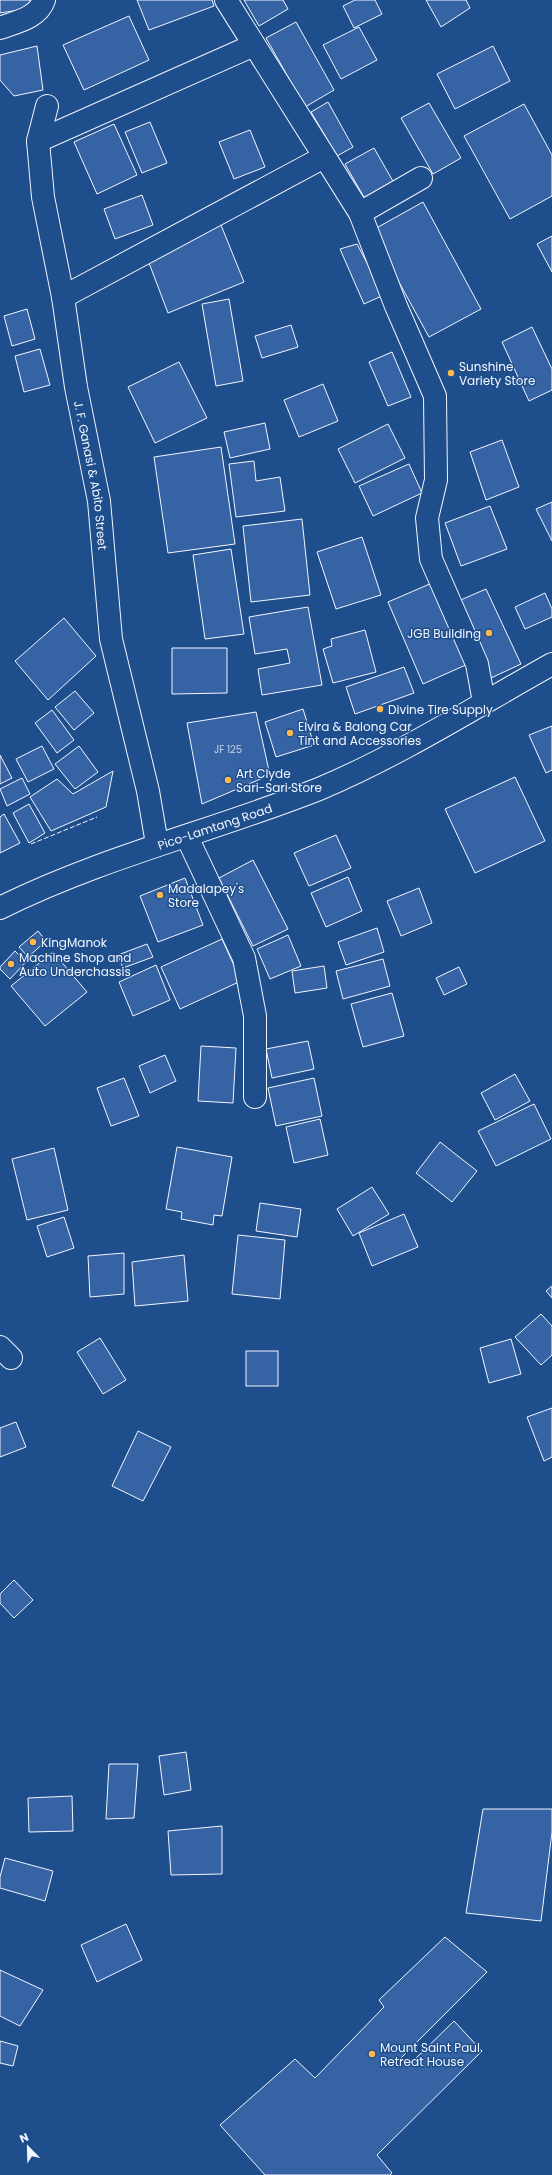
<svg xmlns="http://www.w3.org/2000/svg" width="552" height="2175" font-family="Poppins,sans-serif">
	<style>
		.building { fill: #3563a3; stroke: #f2f6ff }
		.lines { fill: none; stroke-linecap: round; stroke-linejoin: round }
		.minor-casing { stroke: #f2f6ff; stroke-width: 24 }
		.major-casing { stroke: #f2f6ff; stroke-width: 24 }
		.minor { stroke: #1f4e8c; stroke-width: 22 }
		.major { stroke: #1f4e8c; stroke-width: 22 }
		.fence { stroke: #f2f6ff; stroke-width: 1; stroke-dasharray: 5 2; stroke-linecap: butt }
		.poi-dot { fill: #ffb74d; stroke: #1f4e8c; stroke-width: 1.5 }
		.labels { text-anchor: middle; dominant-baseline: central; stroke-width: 3; stroke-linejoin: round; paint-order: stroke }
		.number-label { font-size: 10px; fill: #c3d1e8 }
		.poi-label { font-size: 12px; fill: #f2f6ff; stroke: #1f4e8c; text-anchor: start }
		.street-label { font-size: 12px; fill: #f2f6ff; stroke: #1f4e8c }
	</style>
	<rect width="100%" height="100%" fill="#1f4e8c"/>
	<g class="building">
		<path d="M0 0H30L31 8 0 13Z"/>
		<path d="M137 0H212L214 6 149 30Z"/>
		<path d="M244 0H283L288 9 259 26Z"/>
		<path d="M355 0H375L382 14 354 28 343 6Z"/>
		<path d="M426 0H466L470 8 441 27Z"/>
		<path d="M129 16 149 60 84 90 63 45Z"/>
		<path d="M296 22 334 90 305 107 266 38Z"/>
		<path d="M359 27 377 60 341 79 323 45Z"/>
		<path d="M37 46 43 90 14 96 0 80V55Z"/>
		<path d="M493 46 510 81 455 109 437 74Z"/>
		<path d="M328 102 353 147 337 156 311 112Z"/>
		<path d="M429 103 461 158 433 174 401 118Z"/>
		<path d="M524 104 552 155V196L510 219 464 136Z"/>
		<path d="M150 122 167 163 142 173 125 132Z"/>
		<path d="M114 124 137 175 97 194 74 142Z"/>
		<path d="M250 130 265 167 234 179 219 142Z"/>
		<path d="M374 148 394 183 365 199 345 164Z"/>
		<path d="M142 195 153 225 115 239 104 209Z"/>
		<path d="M423 202 481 309 429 337 371 231Z"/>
		<path d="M221 225 244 282 168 313 146 255Z"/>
		<path d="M552 236V272L537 244Z"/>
		<path d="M357 244 384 295 364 304 340 249Z"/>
		<path d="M229 299 243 381 216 386 202 304Z"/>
		<path d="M27 309 35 339 12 346 4 316Z"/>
		<path d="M291 325 298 347 262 358 255 336Z"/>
		<path d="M532 327 552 369V390L529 401 502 342Z"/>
		<path d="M40 349 50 385 24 392 15 356Z"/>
		<path d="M392 352 411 397 388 406 369 362Z"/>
		<path d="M179 362 207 418 155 443 128 387Z"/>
		<path d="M323 384 338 421 299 437 284 400Z"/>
		<path d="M265 423 270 449 230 458 224 432Z"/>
		<path d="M388 424 405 458 355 483 338 449Z"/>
		<path d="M502 440 519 487 486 500 470 452Z"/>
		<path d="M221 447 235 544 168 553 154 457Z"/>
		<path d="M254 461 256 481 280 477 285 511 236 517 229 464Z"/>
		<path d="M409 464 422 493 373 516 359 486Z"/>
		<path d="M552 502V541L536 509Z"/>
		<path d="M490 506 507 549 461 566 445 523Z"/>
		<path d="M302 519 310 595 251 602 243 526Z"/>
		<path d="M362 537 381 595 336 609 317 552Z"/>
		<path d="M231 549 244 634 205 639 193 555Z"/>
		<path d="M432 583 468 664 423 684 388 602Z"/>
		<path d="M486 589 521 664 491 678 456 602Z"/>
		<path d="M545 593 552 609V617L525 629 515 607Z"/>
		<path d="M308 607 322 685 262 695 258 669 290 663 287 649 255 654 249 617Z"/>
		<path d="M64 618 96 656 48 700 15 661Z"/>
		<path d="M365 630 376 672 333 683 323 649 332 646 331 639Z"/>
		<path d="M172 648H227V693L172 694Z"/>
		<path d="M404 667 414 693 355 714 346 687Z"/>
		<path d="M75 691 94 713 74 730 55 707Z"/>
		<path d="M303 709 314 745 276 757 265 722Z"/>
		<path d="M52 710 74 740 57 753 35 723Z"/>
		<path d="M256 712 270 775 202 804 187 723Z"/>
		<path d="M552 726V770L546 773 529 735Z"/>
		<path d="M42 746 54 769 28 782 16 759Z"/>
		<path d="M79 746 98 772 75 789 55 764Z"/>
		<path d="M0 755 12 778 0 784Z"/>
		<path d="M113 771 106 807 51 831 30 797 57 779 73 794Z"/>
		<path d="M515 777 545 841 475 873 445 809Z"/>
		<path d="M22 778 30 794 7 806 0 789Z"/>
		<path d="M29 804 45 833 29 843 13 813Z"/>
		<path d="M4 814 20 843 0 853V817Z"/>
		<path d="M336 835 351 868 309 886 294 853Z"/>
		<path d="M253 860 288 929 253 946 219 878Z"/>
		<path d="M348 877 362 911 326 927 311 893Z"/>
		<path d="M185 878 203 925 158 942 140 896Z"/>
		<path d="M419 888 432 923 401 936 387 901Z"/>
		<path d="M377 928 384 952 346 965 338 942Z"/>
		<path d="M38 931 46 941 28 957 19 947Z"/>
		<path d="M288 935 301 966 270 979 257 949Z"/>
		<path d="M222 939 241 981 180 1009 161 967Z"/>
		<path d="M147 944 153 957 123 968 118 955Z"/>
		<path d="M15 951 26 962 10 979 0 969V967Z"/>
		<path d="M53 952 87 992 45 1026 11 986Z"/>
		<path d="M383 959 390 986 343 999 336 971Z"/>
		<path d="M156 965 170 1000 133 1016 119 982Z"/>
		<path d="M324 966 327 988 295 993 292 971Z"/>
		<path d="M459 967 467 984 444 995 436 978Z"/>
		<path d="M392 993 404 1036 363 1047 351 1004Z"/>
		<path d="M308 1041 314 1069 272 1078 266 1049Z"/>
		<path d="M201 1046 236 1048 233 1103 198 1101Z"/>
		<path d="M165 1055 176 1081 150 1093 139 1066Z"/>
		<path d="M515 1074 530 1101 495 1120 481 1093Z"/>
		<path d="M124 1078 139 1116 111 1126 97 1088Z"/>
		<path d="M314 1078 322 1116 276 1126 268 1088Z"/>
		<path d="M534 1104 551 1139 496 1166 478 1131Z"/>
		<path d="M320 1119 328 1155 294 1163 286 1127Z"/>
		<path d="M440 1142 477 1171 452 1202 416 1173Z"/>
		<path d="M177 1147 232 1157 222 1216 214 1215 213 1225 181 1219 182 1212 166 1209Z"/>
		<path d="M54 1148 68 1210 27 1220 12 1159Z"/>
		<path d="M372 1187 389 1214 353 1236 337 1209Z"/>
		<path d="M260 1203 301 1209 297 1237 256 1231Z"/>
		<path d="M404 1214 418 1247 372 1266 359 1233Z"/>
		<path d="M64 1217 74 1248 47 1257 37 1226Z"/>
		<path d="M238 1235 285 1240 280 1299 232 1294Z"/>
		<path d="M124 1253V1294L90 1297 88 1256Z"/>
		<path d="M184 1255 188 1301 135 1306 132 1262Z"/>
		<path d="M552 1286V1298L546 1291Z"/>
		<path d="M541 1314 552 1326V1355L541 1365 515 1337Z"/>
		<path d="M100 1338 126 1380 103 1394 77 1352Z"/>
		<path d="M511 1339 521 1374 489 1383 480 1348Z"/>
		<rect x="246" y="1351" width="32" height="35"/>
		<path d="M552 1408V1457L544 1461 527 1417Z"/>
		<path d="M16 1422 26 1447 0 1457V1428Z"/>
		<path d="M138 1431 171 1447 143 1501 112 1486Z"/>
		<path d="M14 1580 33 1600 14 1618 0 1603V1594Z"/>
		<path d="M186 1752 191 1790 164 1795 159 1756Z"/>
		<path d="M109 1764H138L134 1818 106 1819Z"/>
		<path d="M72 1796 73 1831 29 1832 28 1798Z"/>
		<path d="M483 1809H552V1832L541 1921 466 1913Z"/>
		<path d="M222 1826V1874L171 1875 168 1831Z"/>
		<path d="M5 1858 53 1871 45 1901 0 1888V1877Z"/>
		<path d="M126 1924 142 1960 97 1982 81 1945Z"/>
		<path d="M445 1937 487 1972 401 2058 409 2065 454 2021 482 2051 377 2155 392 2173 390 2175H265L220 2125 295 2059 315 2078 384 2007 379 2000Z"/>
		<path d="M0 1970 43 1990 20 2026 0 2016Z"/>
		<path d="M0 2041 18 2046 13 2066 0 2063Z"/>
	</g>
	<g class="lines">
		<defs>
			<g id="minor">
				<path d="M226 0 360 213 396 306 435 396 436 480 427 518 431 559 477 664 484 702"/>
				<path d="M0 28C16 22 38 18 44 0"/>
				<path id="s1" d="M47 106 38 141 43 197 63 297 76 387 99 501 111 639 148 791 157 844"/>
				<path d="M38 141 254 45"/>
				<path d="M360 213 421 178"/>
				<path d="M63 297 324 157"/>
				<path d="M187 837 244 958 255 1016V1097"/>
				<path d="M0 1347 11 1358"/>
			</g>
			<g id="major">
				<path id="s2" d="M0 908C102 857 213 831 319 789 400 755 475 707 552 664"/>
			</g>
		</defs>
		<use href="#minor" class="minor-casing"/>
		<use href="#major" class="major-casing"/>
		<use href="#minor" class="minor"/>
		<use href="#major" class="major"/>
		<path class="fence" d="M31 844 97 817"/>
	</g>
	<g class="poi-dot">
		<circle cx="451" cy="373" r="4"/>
		<circle cx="489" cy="633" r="4"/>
		<circle cx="380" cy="709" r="4"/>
		<circle cx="290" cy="733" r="4"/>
		<circle cx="228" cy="780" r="4"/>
		<circle cx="160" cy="895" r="4"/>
		<circle cx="33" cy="942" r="4"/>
		<circle cx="11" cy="964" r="4"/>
		<circle cx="372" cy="2054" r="4"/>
	</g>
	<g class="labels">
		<g class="number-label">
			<text x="228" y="749">JF 125</text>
		</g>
		<g class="poi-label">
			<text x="459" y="366">Sunshine<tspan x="459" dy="14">Variety Store</tspan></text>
			<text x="481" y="633" text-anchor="end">JGB Building</text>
			<text x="388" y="709">Divine Tire Supply</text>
			<text x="298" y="726">Elvira &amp; Balong Car<tspan x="298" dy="14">Tint and Accessories</tspan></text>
			<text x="236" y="773">Art Clyde<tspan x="236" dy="14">Sari-Sari Store</tspan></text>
			<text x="168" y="888">Madalapey's<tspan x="168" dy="14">Store</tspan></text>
			<text x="41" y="942">KingManok</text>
			<text x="19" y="957">Machine Shop and<tspan x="19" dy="14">Auto Underchassis</tspan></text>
			<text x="380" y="2047">Mount Saint Paul<tspan x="380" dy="14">Retreat House</tspan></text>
		</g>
		<g class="street-label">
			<text stroke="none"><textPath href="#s1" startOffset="375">J. F. Ganasi &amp; Abito Street</textPath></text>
			<text stroke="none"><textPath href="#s2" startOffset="230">Pico-Lamtang Road</textPath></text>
		</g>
	</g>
	<g transform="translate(28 2147) rotate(337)" stroke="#1f4e8c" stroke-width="3" paint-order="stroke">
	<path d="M0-3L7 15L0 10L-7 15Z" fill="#f2f6ff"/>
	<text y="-6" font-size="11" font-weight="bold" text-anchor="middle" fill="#f2f6ff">N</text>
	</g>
</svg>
